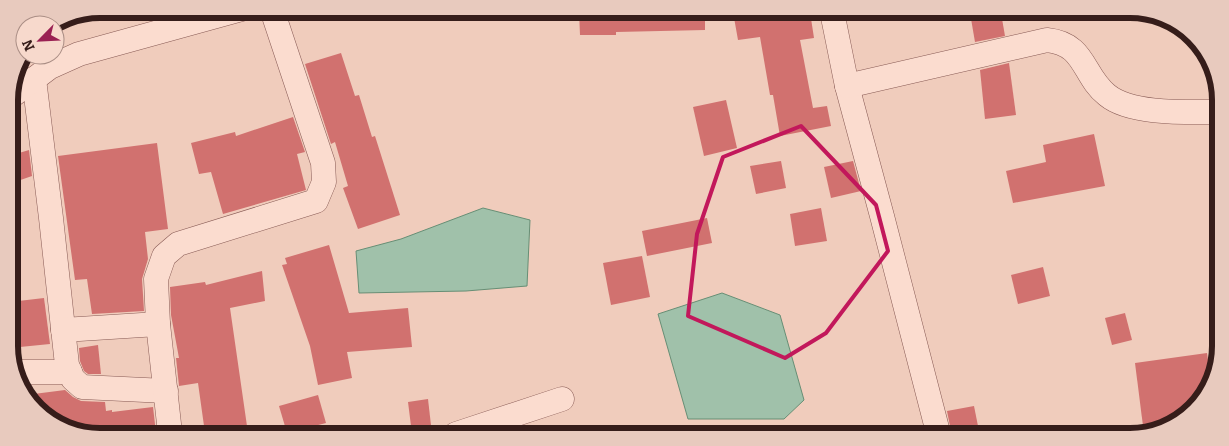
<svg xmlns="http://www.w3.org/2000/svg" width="1229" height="446" font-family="Bitter,serif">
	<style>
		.water { fill: #a0c1aa; stroke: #678e75 }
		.building { fill: #d1716f }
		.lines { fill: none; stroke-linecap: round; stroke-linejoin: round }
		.minor-casing { stroke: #885b55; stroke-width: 25 }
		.minor { stroke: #fbdccf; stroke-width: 24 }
		.marked { fill: none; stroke: #c2185b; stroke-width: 4; stroke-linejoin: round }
		.rim { fill: none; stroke: #361d1a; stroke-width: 6 }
	</style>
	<rect width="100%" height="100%" fill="#f0ccbc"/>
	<g class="water">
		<path d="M483 208 530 220 527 286 466 291 359 293 356 251 401 239Z"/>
		<path d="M722 293 780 315 804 400 784 419H688L658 314Z"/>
	</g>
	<g class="building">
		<path d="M579 11H705V30L616 32V35H580Z"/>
		<path d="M733 12H810L814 38 800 40 813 108 827 106 831 126 780 136 773 95H770L760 37 738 40Z"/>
		<path d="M970 13H1001L1005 36 975 42Z"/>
		<path d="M341 53 355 96 359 95 372 137 375 136 400 215 358 229 343 188 348 186 335 142 331 144 305 64Z"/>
		<path d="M1009 63 1016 115 985 119 980 70Z"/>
		<path d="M726 100 737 148 704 156 693 107Z"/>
		<path d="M293 117 305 152 297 154 306 190 223 214 211 172 199 174 191 143 235 132 236 136Z"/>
		<path d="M1094 134 1105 186 1013 203 1006 171 1046 162 1043 145Z"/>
		<path d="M157 143 168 229 145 232 148 259 142 279 144 311 92 314 87 279 75 280 58 156Z"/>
		<path d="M29 150 32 176 9 184V156Z"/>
		<path d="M781 161 786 188 756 194 750 166Z"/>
		<path d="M853 161 861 191 831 198 824 167Z"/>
		<path d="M821 208 827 241 795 246 790 214Z"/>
		<path d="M707 218 712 243 647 256 642 231Z"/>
		<path d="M329 245 349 313 408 308 412 347 347 352 352 378 318 385 310 346 282 265 287 264 285 258Z"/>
		<path d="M642 256 650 297 611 305 603 263Z"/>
		<path d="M1043 267 1050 296 1018 304 1011 275Z"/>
		<path d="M262 271 265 301 230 308 248 433H205L198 383 179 386 176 358H179L171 315 170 287 205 282 206 285Z"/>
		<path d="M44 298 50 344 10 348V302Z"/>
		<path d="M1125 313 1132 340 1112 345 1105 318Z"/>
		<path d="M98 345 101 374H88L84 371 80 361 79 348Z"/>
		<path d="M1207 353 1211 381 1185 418 1144 434 1135 363Z"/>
		<path d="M65 390 73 397 81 401 105 402 106 411 112 410V412L153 407 156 433H71L32 406 26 395Z"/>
		<path d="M318 395 326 423 287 433 279 406Z"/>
		<path d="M428 399 432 434H412L408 402Z"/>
		<path d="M974 406 980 436H952L947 411Z"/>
	</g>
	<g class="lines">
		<defs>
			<g id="minor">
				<path d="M832 12 847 86 882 216 939 436"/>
				<path d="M34 79 51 218 67 365 73 379 82 387 166 391"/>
				<path d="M847 86 1047 40C1086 44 1082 75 1107 95 1131 115 1189 112 1219 112"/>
				<path d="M9 98 50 67 79 54 242 9"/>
				<path d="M63 330 158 324"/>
				<path d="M14 372H70"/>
				<path d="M170 433 158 324 156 279 164 256 178 244 316 201 324 182 323 163 272 10"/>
				<path d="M456 434 562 399"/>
			</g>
		</defs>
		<use href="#minor" class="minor-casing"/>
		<use href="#minor" class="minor"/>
	</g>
	<path class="marked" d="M801 126 876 205 888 251 826 333 785 358 688 316 697 234 723 157Z"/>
	<path d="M0 0H1229V446H0ZM100 18H1130A82 82 0 0 1 1212 100V346A82 82 0 0 1 1130 428H100A82 82 0 0 1 18 346V100A82 82 0 0 1 100 18Z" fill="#e8cabe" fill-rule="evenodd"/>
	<path class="rim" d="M100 18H1130A82 82 0 0 1 1212 100V346A82 82 0 0 1 1130 428H100A82 82 0 0 1 18 346V100A82 82 0 0 1 100 18Z"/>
	<g transform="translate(40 40) rotate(246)"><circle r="24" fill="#f7d9cc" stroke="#aa8e85"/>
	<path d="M0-4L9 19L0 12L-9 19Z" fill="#9a2153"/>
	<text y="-8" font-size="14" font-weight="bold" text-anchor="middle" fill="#361d1a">N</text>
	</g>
</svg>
